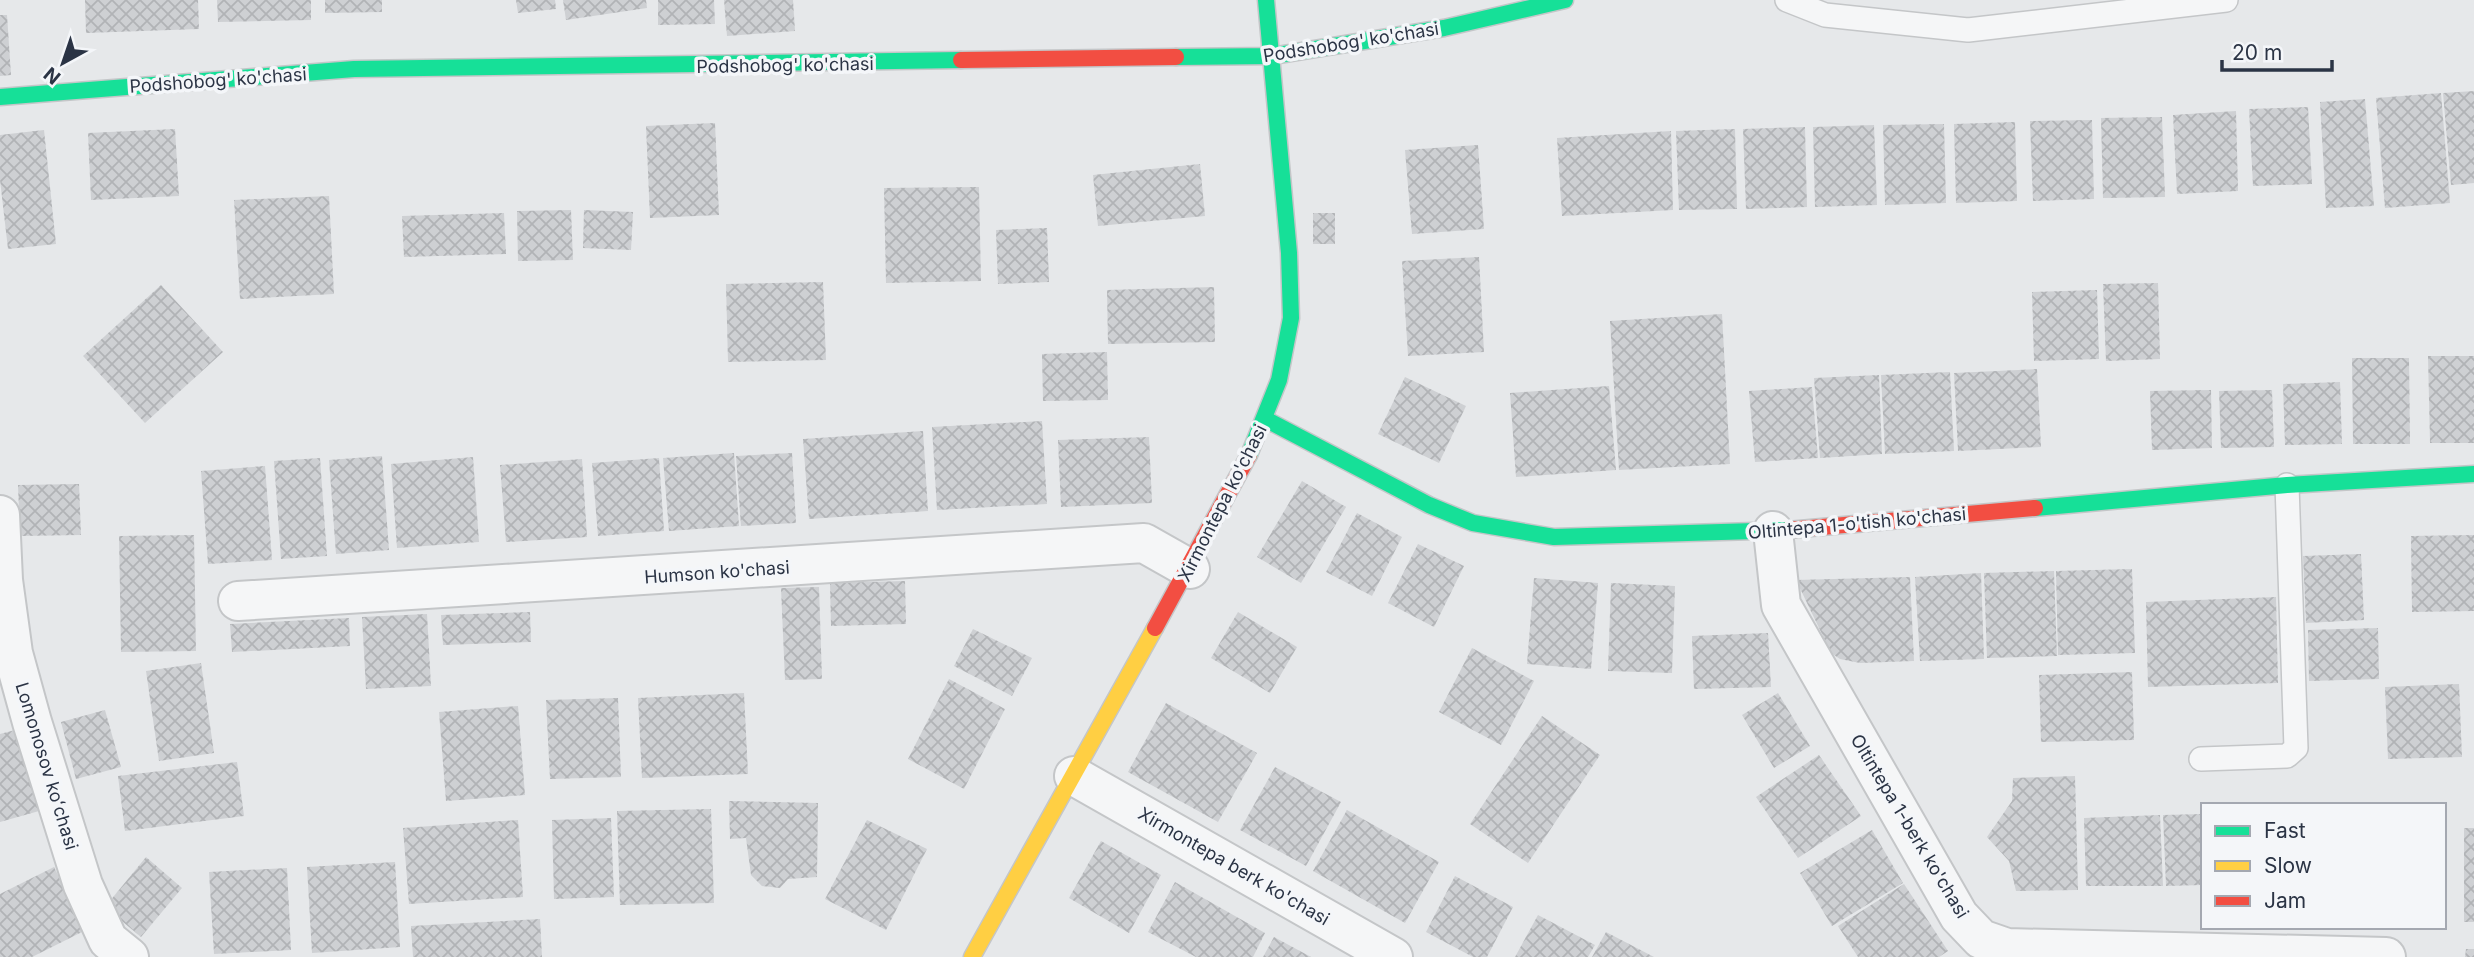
<svg xmlns="http://www.w3.org/2000/svg" width="2474" height="957" font-family="Inter,sans-serif">
	<style>
		.building { fill: url(#building-cross-hatch) }
		.lines { fill: none; stroke-linecap: round; stroke-linejoin: round }
		.lane-casing { stroke: #c4c6c8; stroke-width: 26 }
		.street-casing { stroke: #c4c6c8; stroke-width: 42 }
		.fast-casing { stroke: #c4c6c8; stroke-width: 19 }
		.slow-casing { stroke: #c4c6c8; stroke-width: 19 }
		.jam-casing { stroke: #c4c6c8; stroke-width: 19 }
		.lane { stroke: #f5f6f7; stroke-width: 23 }
		.street { stroke: #f5f6f7; stroke-width: 38 }
		.fast { stroke: #16e098; stroke-width: 16 }
		.slow { stroke: #ffcf43; stroke-width: 16 }
		.jam { stroke: #f24e42; stroke-width: 16 }
		.labels { text-anchor: middle; dominant-baseline: central; stroke-width: 7; stroke-linejoin: round; paint-order: stroke }
		.street-label { font-size: 18px; fill: #2b3445; stroke: #f4f6f9 }
	</style>
	<defs>
		<pattern id="building-cross-hatch" width="8" height="8" patternUnits="userSpaceOnUse" patternTransform="scale(1.75)"><rect width="8" height="8" fill="#ced0d3"/><path d="M0 0l8 8M0 8l8-8" fill="none" stroke="#b1b3b6"/></pattern>
	</defs>
	<rect width="100%" height="100%" fill="#e6e8ea"/>
	<g class="building">
		<path d="M85 0H198L199 29 86 33Z"/>
		<path d="M217 0H311V20L218 22Z"/>
		<path d="M325 0H382V12L325 13Z"/>
		<path d="M516 0H555L556 9 518 13Z"/>
		<path d="M563 0H646L647 8 566 20Z"/>
		<path d="M658 0H714L715 24 658 25Z"/>
		<path d="M724 0H793L795 31 727 36Z"/>
		<path d="M0 15H7L11 75 0 76Z"/>
		<path d="M2474 91V183L2451 185 2443 93Z"/>
		<path d="M2441 93 2450 203 2385 208 2376 98Z"/>
		<path d="M2365 99 2374 206 2326 208 2320 102Z"/>
		<path d="M2308 107 2312 184 2253 186 2249 109Z"/>
		<path d="M2236 111 2238 191 2177 194 2173 115Z"/>
		<path d="M2162 117 2165 197 2103 198 2101 118Z"/>
		<path d="M2092 120 2094 199 2033 201 2030 121Z"/>
		<path d="M2015 122 2017 201 1956 203 1954 124Z"/>
		<path d="M715 123 719 215 650 218 646 126Z"/>
		<path d="M1944 124 1946 203 1885 205 1883 125Z"/>
		<path d="M1874 125 1877 205 1815 207 1813 127Z"/>
		<path d="M1805 127 1807 207 1746 209 1743 129Z"/>
		<path d="M175 129 179 196 91 200 88 133Z"/>
		<path d="M1735 129 1737 209 1679 210 1676 131Z"/>
		<path d="M44 130 56 244 8 249 0 180V135Z"/>
		<path d="M1671 131 1673 210 1562 216 1557 138Z"/>
		<path d="M1478 145 1484 229 1412 234 1405 150Z"/>
		<path d="M1200 164 1205 216 1098 226 1093 175Z"/>
		<path d="M979 187 981 281 886 283 884 188Z"/>
		<path d="M329 196 334 294 240 299 234 200Z"/>
		<path d="M571 210 573 260 518 261 517 211Z"/>
		<path d="M584 210 633 212 631 250 583 248Z"/>
		<path d="M504 213 506 254 404 257 402 216Z"/>
		<rect x="1313" y="213" width="22" height="31"/>
		<path d="M1047 228 1049 282 998 284 996 230Z"/>
		<path d="M1479 257 1484 352 1408 356 1402 261Z"/>
		<path d="M823 282 826 360 728 362 726 284Z"/>
		<path d="M2158 283 2160 359 2106 361 2103 284Z"/>
		<path d="M161 285 223 352 145 423 83 356Z"/>
		<path d="M1214 287 1215 342 1108 344 1107 290Z"/>
		<path d="M2097 290 2099 359 2034 361 2032 292Z"/>
		<path d="M1722 314 1730 464 1619 470 1610 321Z"/>
		<path d="M1107 352 1108 400 1043 401 1042 354Z"/>
		<path d="M2428 356H2474V443H2430Z"/>
		<path d="M2352 358H2409L2410 444H2353Z"/>
		<path d="M2037 369 2041 447 1958 451 1954 373Z"/>
		<path d="M1950 372 1954 451 1885 454 1881 375Z"/>
		<path d="M1879 375 1882 454 1820 458 1814 378Z"/>
		<path d="M1405 377 1466 406 1439 463 1378 434Z"/>
		<path d="M2340 382 2342 444 2285 445 2283 384Z"/>
		<path d="M1609 386 1616 470 1516 477 1510 393Z"/>
		<path d="M1812 387 1818 458 1755 462 1749 391Z"/>
		<path d="M2211 390 2212 448 2152 450 2150 391Z"/>
		<path d="M2272 390 2274 447 2221 448 2219 391Z"/>
		<path d="M1042 421 1047 504 937 510 932 427Z"/>
		<path d="M923 431 928 511 809 519 803 439Z"/>
		<path d="M1149 437 1152 503 1061 507 1058 440Z"/>
		<path d="M734 453 739 526 669 531 663 458Z"/>
		<path d="M792 453 796 523 741 526 736 456Z"/>
		<path d="M382 456 389 550 336 554 329 460Z"/>
		<path d="M473 457 479 542 397 548 391 464Z"/>
		<path d="M320 458 327 556 281 559 274 461Z"/>
		<path d="M659 458 664 531 598 536 592 463Z"/>
		<path d="M582 459 587 537 506 542 500 465Z"/>
		<path d="M265 466 272 560 208 564 201 471Z"/>
		<path d="M1302 481 1346 507 1301 583 1257 557Z"/>
		<path d="M79 484 81 535 20 536 18 485Z"/>
		<path d="M1357 513 1402 537 1372 596 1326 572Z"/>
		<path d="M194 535 196 651 121 652 119 536Z"/>
		<path d="M2474 535V611L2412 612 2411 536Z"/>
		<path d="M1418 544 1464 566 1434 627 1388 603Z"/>
		<path d="M2361 554 2364 620 2306 623 2303 556Z"/>
		<path d="M2132 569 2135 653 2058 655 2056 571Z"/>
		<path d="M2054 571 2057 656 1987 658 1984 573Z"/>
		<path d="M1981 573 1984 659 1920 661 1915 577Z"/>
		<path d="M1910 577 1914 661 1860 663 1840 659 1831 653 1796 580Z"/>
		<path d="M1534 578 1598 583 1591 669 1527 664Z"/>
		<path d="M905 581 906 624 831 626 830 583Z"/>
		<path d="M1611 583 1675 586 1672 673 1608 671Z"/>
		<path d="M819 587 822 679 785 680 781 588Z"/>
		<path d="M2276 597 2278 683 2148 687 2146 602Z"/>
		<path d="M530 612 531 642 443 645 441 615Z"/>
		<path d="M1238 612 1297 647 1270 693 1211 658Z"/>
		<path d="M427 614 431 686 366 689 362 617Z"/>
		<path d="M349 618 350 646 232 652 230 624Z"/>
		<path d="M2378 628 2379 679 2309 681 2308 630Z"/>
		<path d="M973 629 1032 658 1012 696 954 666Z"/>
		<path d="M1768 633 1771 687 1694 689 1692 636Z"/>
		<path d="M1472 648 1534 681 1501 745 1439 712Z"/>
		<path d="M201 663 214 753 159 761 146 671Z"/>
		<path d="M2132 672 2134 740 2041 742 2039 675Z"/>
		<path d="M949 679 1005 709 964 789 908 759Z"/>
		<path d="M2459 684 2462 757 2388 759 2385 687Z"/>
		<path d="M744 693 748 774 642 778 638 698Z"/>
		<path d="M1778 693 1810 746 1774 768 1742 715Z"/>
		<path d="M618 698 621 777 550 779 546 700Z"/>
		<path d="M1166 703 1257 753 1218 822 1128 772Z"/>
		<path d="M518 706 525 795 446 801 439 712Z"/>
		<path d="M105 710 121 767 76 779 61 722Z"/>
		<path d="M1542 716 1600 755 1528 863 1470 824Z"/>
		<path d="M15 730 39 811 0 822V734Z"/>
		<path d="M1819 755 1861 816 1798 858 1756 797Z"/>
		<path d="M237 762 244 816 125 831 118 776Z"/>
		<path d="M1275 767 1341 802 1306 866 1240 830Z"/>
		<path d="M2075 776 2078 890 2016 891 2009 861 1987 837 2012 801 2013 778Z"/>
		<path d="M729 801 818 803 817 877 788 879 780 888 762 886 751 875 746 838 730 839Z"/>
		<path d="M711 809 714 903 620 905 617 811Z"/>
		<path d="M1347 810 1439 862 1405 923 1313 871Z"/>
		<path d="M2203 814V885L2166 886 2163 815Z"/>
		<path d="M2160 815 2163 886H2086L2084 818Z"/>
		<path d="M611 818 614 897 554 899 552 820Z"/>
		<path d="M518 820 523 897 409 904 403 828Z"/>
		<path d="M867 820 927 849 886 930 825 899Z"/>
		<rect x="2464" y="828" width="10" height="94"/>
		<path d="M1872 830 1903 883 1832 926 1800 873Z"/>
		<path d="M1101 841 1161 875 1129 933 1069 898Z"/>
		<path d="M146 857 182 888 141 937 105 907Z"/>
		<path d="M395 862 400 947 312 953 307 867Z"/>
		<path d="M54 867 86 930 32 957H0V894Z"/>
		<path d="M287 868 291 950 214 954 209 872Z"/>
		<path d="M1455 876 1513 907 1487 957H1473L1426 932Z"/>
		<path d="M1175 882 1265 933 1253 957H1196L1148 932Z"/>
		<path d="M1904 884 1948 951 1939 957H1858L1838 926Z"/>
		<path d="M1538 915 1595 945 1588 957H1515Z"/>
		<path d="M540 919 542 957H413L411 926Z"/>
		<path d="M1606 932 1654 957H1592Z"/>
		<path d="M1274 937 1311 957H1263Z"/>
		<path d="M2466 949H2474V957H2465Z"/>
	</g>
	<g class="lines">
		<defs>
			<g id="lane">
				<path d="M1787 0 1825 15 1968 30 2226 0"/>
				<path d="M2201 759 2287 756 2296 748 2287 485"/>
			</g>
			<g id="street">
				<path d="M0 515 3 580 13 653 32 722 83 885 108 940 129 957"/>
				<path d="M1773 531 1781 605 1959 916 1981 939 2007 948 2386 957"/>
				<path d="M238 601 1144 543 1190 569"/>
				<path d="M1074 776 1393 957"/>
			</g>
			<g id="fast">
				<path d="M1176 57 1272 56 1444 28 1565 0"/>
				<path d="M0 97 354 69 961 60"/>
				<path d="M1265 419 1429 505 1473 523 1554 537 1788 530"/>
				<path d="M1249 455 1279 380 1291 318 1289 253 1266 0"/>
				<path d="M2035 508 2287 485 2474 474"/>
			</g>
			<path id="slow" d="M972 957 1155 628"/>
			<g id="jam">
				<path d="M961 60 1176 57"/>
				<path d="M1788 530 2035 508"/>
				<path d="M1155 628 1249 455"/>
			</g>
		</defs>
		<use href="#lane" class="lane-casing"/>
		<use href="#street" class="street-casing"/>
		<use href="#fast" class="fast-casing"/>
		<use href="#slow" class="slow-casing"/>
		<use href="#jam" class="jam-casing"/>
		<use href="#lane" class="lane"/>
		<use href="#street" class="street"/>
		<use href="#fast" class="fast"/>
		<use href="#slow" class="slow"/>
		<use href="#jam" class="jam"/>
	</g>
	<g class="labels">
		<g class="street-label">
			<text transform="translate(1351 42) rotate(-9)">Podshobog' ko'chasi</text>
			<text transform="translate(785 65) rotate(-1)">Podshobog' ko'chasi</text>
			<text transform="translate(218 80) rotate(-4)">Podshobog' ko'chasi</text>
			<text transform="translate(1222 503) rotate(-63)">Xirmontepa ko'chasi</text>
			<text transform="translate(1857 523) rotate(-5)">Oltintepa 1-o'tish ko'chasi</text>
			<text transform="translate(717 572) rotate(-4)">Humson ko'chasi</text>
			<text transform="translate(47 766) rotate(73)">Lomonosov koʻchasi</text>
			<text transform="translate(1910 826) rotate(59)">Oltintepa 1-berk ko'chasi</text>
			<text transform="translate(1234 866) rotate(30)">Xirmontepa berk ko'chasi</text>
		</g>
	</g>
	<rect x="2201" y="803" width="245" height="126" fill="#f4f6f9" stroke="#a4a8b1" stroke-width="2"/>
	<rect x="2215" y="826" width="35" height="10" fill="#16e098" stroke="#a4a8b1" stroke-width="2"/>
	<text x="2264" y="838" font-size="21" fill="#2b3445">Fast</text>
	<rect x="2215" y="861" width="35" height="10" fill="#ffcf43" stroke="#a4a8b1" stroke-width="2"/>
	<text x="2264" y="873" font-size="21" fill="#2b3445">Slow</text>
	<rect x="2215" y="896" width="35" height="10" fill="#f24e42" stroke="#a4a8b1" stroke-width="2"/>
	<text x="2264" y="908" font-size="21" fill="#2b3445">Jam</text>
	<g transform="translate(63 63) rotate(220)" stroke="#f4f6f9" stroke-width="5" paint-order="stroke">
	<path d="M0-5L12 26L0 18L-12 26Z" fill="#2b3445"/>
	<text y="-10" font-size="19" font-weight="bold" text-anchor="middle" fill="#2b3445">N</text>
	</g>
	<path d="M2222 60v10h110v-10" fill="none" stroke="#2b3445" stroke-width="3.5"/>
	<text x="2232" y="60" font-size="21" fill="#2b3445" stroke="#f4f6f9" stroke-width="5" paint-order="stroke">20 m</text>
</svg>
